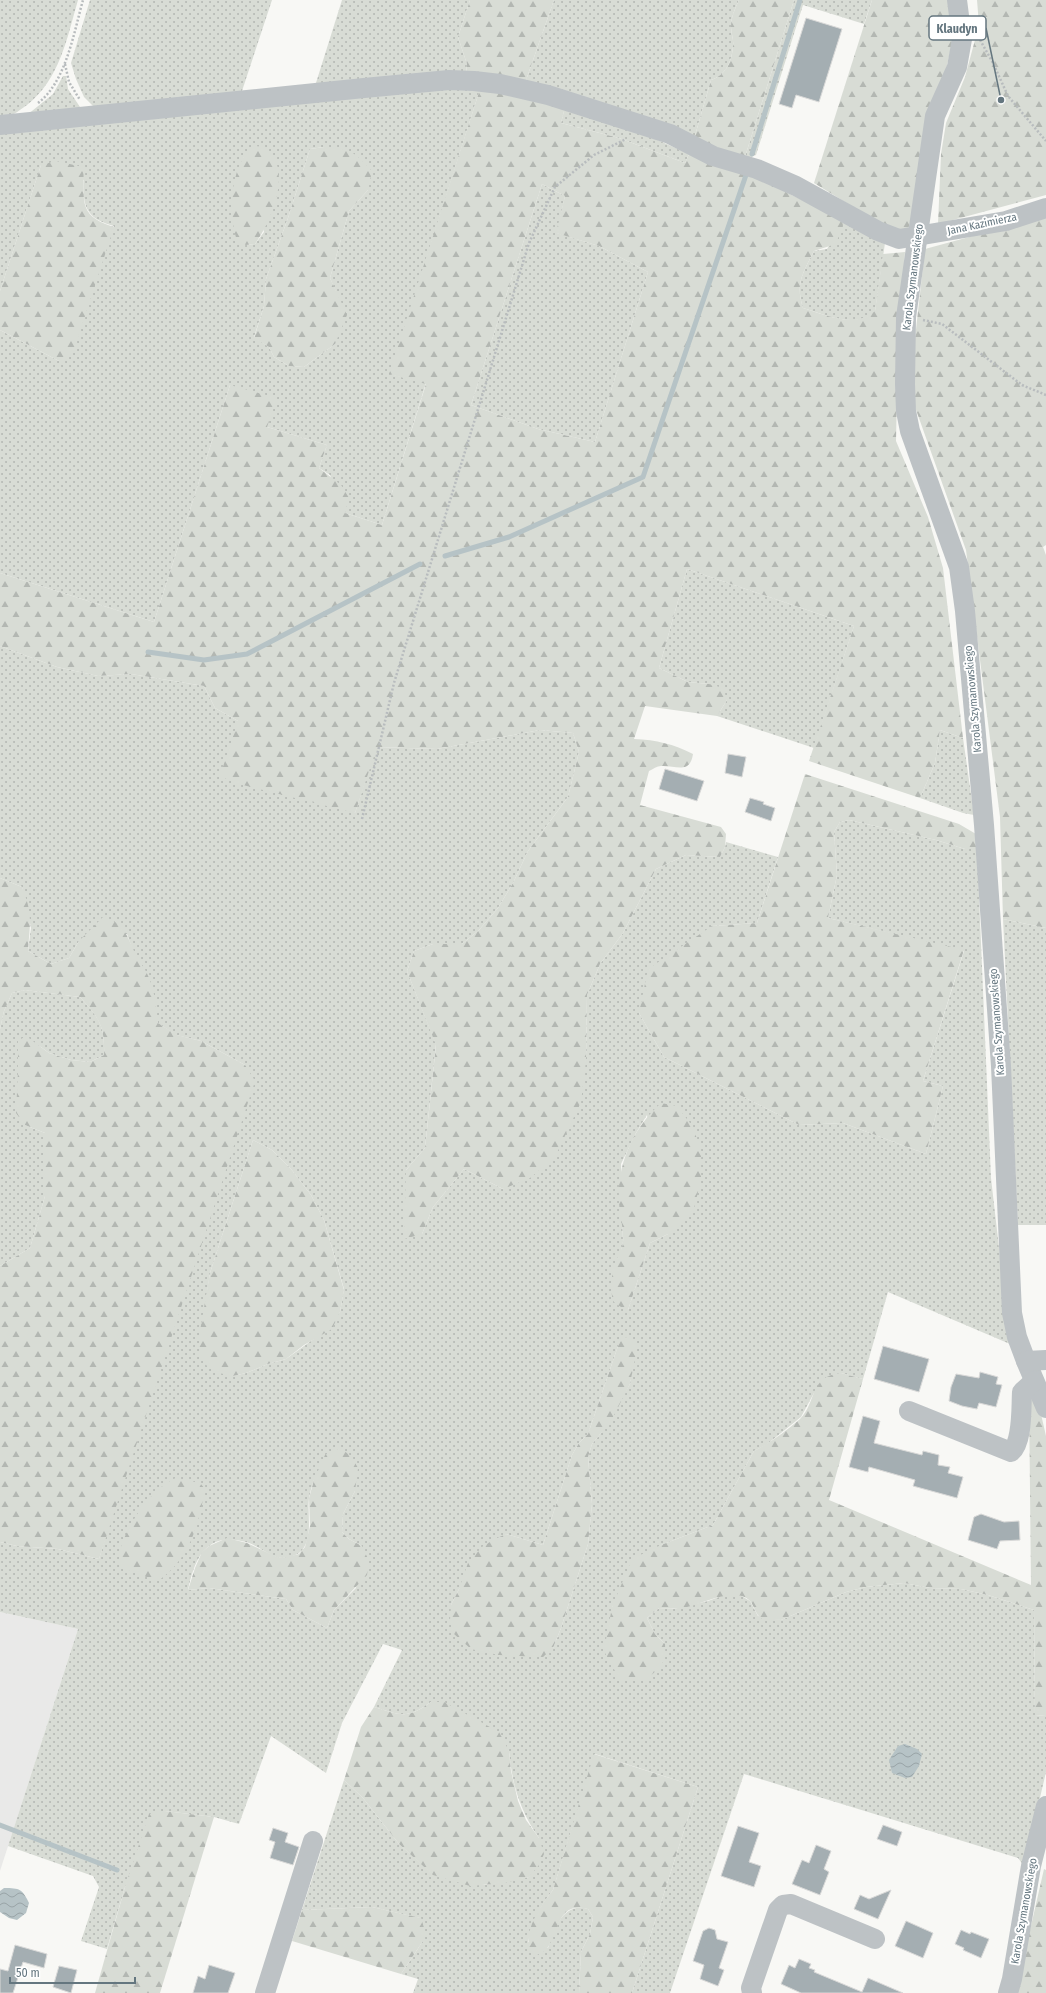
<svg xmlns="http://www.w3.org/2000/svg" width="1046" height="1993" font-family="'Fira Sans Condensed',sans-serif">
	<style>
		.built { fill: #e9e9e8 }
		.grass { fill: url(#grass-dots); fill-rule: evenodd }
		.forest { fill: url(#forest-firs); fill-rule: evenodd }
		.water { fill: url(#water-waves) }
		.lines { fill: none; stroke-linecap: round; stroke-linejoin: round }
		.stream { stroke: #b6c3c6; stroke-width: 5 }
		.building { fill: #a4aeb2; stroke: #d9d9d8 }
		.path { stroke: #b8bcbe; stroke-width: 2.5; stroke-dasharray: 2 2; stroke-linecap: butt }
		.minor { stroke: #bdc2c5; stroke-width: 20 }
		.labels { text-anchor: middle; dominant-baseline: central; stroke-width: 4; stroke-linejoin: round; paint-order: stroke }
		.street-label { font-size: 11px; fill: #64767f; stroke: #fff }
		.leader { fill: none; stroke: #64767f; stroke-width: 1.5 }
		.callout-dot { fill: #64767f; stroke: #fff; stroke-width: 1.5 }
		.callout { fill: #fff; stroke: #64767f; stroke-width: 1.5 }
		.callout-label { font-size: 12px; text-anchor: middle; font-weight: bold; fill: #64767f }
	</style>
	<defs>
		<pattern id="grass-dots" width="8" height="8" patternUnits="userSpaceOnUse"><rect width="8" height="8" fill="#d8dcd5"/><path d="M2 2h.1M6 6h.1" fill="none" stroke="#b3b7b2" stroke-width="1.8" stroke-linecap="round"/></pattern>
		<pattern id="forest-firs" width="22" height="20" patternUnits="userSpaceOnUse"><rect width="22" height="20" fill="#d8dcd5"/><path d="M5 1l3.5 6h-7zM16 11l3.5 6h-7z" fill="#b3b7b2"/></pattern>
		<pattern id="water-waves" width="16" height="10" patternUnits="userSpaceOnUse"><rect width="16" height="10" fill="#b6c3c6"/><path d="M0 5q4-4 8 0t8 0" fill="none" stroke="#98a3a6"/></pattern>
	</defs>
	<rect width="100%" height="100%" fill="#f8f8f5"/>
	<path class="built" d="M0 1612 78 1629 0 1871Z"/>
	<g class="grass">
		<path d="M0 0H78C67 38 60 79 27 105 17 112 12 117 0 118Z"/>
		<path d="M90 0H272L241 94 94 107 84 97 76 79 71 63Z"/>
		<path d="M342 0H470L458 37 467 64 466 74 315 86Z"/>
		<path d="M554 0H739C735 9 731 17 731 27 731 33 734 40 733 46 732 61 726 75 711 80L694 139 525 83Z"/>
		<path d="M794 0H872L864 24 803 5 756 155 744 160Z"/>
		<path d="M63 76H66L68 89 84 113 27 115 53 94Z"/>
		<path d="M427 87 480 89 390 374 426 383 382 525 345 513 330 475 319 468 327 445 267 427 230 385 154 622 0 573V330L59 361 114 226C87 219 82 207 84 180L41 165 0 291V132ZM324 147 368 190 349 211 330 278 336 292 335 344 304 367 289 366 274 357 269 347 254 337 264 306 266 279 288 218 310 149ZM244 157 264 232 255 244 246 245 233 195 236 178Z"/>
		<path d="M565 107 622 124 689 154 685 163 619 138 561 123Z"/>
		<path d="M542 184 565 196 557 233 599 246 648 272 595 442 538 429 471 405Z"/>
		<path d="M844 221 885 243 875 312C854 329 826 315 803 308 795 283 803 273 814 251L827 249Z"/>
		<path d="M687 569 854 626 814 748 717 716 727 700 709 684 688 682 659 668Z"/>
		<path d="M0 646 57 667 98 676 131 674 204 686 215 708 238 721 355 813 376 747 437 749 540 730 573 733 579 752 568 797 528 851 513 883 498 908 479 930 462 944H433L414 951 407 971 436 1044 425 1148 406 1170 422 1234 433 1207 464 1169 503 1189 586 1060 587 995 600 964 623 933 656 869 686 855 720 857 725 847 726 842 778 857 757 923 712 926 639 1013 664 1057 799 1125 843 1123 926 1154 943 1086 923 1081 964 951 828 918 837 875 834 832 840 822 849 820 936 840 965 849H977L991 1178 1010 1344 888 1292 863 1379 841 1373 814 1393 801 1417 766 1445 754 1451 713 1525 661 1545 612 1607 665 1644 655 1634 647 1618 659 1608 673 1609 708 1601 727 1594 740 1595 750 1601 758 1616 781 1620 846 1592 866 1587 904 1583 930 1588 961 1589 988 1595 1034 1610 1035 1716 1046 1715V1772L1024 1866 1018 1858 744 1774 670 1993H632L698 1787 595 1754 553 1890C540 1906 533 1921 528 1942L548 1948C555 1929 562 1902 588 1909L593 1917 590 1934 581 1952 579 1993H413L418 1979 401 1974 423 1941 420 1918 372 1907 302 1910 344 1780 363 1798 399 1844 434 1875 485 1885 529 1877 539 1838C520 1811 512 1784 509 1751L431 1702C406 1720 401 1715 374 1707L402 1650 383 1644 342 1723 326 1773 271 1736 239 1824 214 1817 165 1811 125 1887 107 1949 81 1941 99 1887 93 1876 8 1846 78 1629 0 1612V1542L17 1546 58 1549 99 1559 245 1065 201 1041 176 1035 158 1023 127 934 79 941 69 958 51 964 28 951 31 928 22 887 0 878ZM647 1115 668 1234 650 1243 628 1310 614 1266 621 1252 623 1242 621 1164 636 1133ZM253 1140 272 1150 291 1169 311 1195 324 1220 344 1289 340 1312 315 1338 286 1359 268 1364 246 1373 233 1376 206 1300 210 1273ZM618 1346 633 1366 630 1384 601 1433 592 1444 588 1457 592 1504 588 1544 561 1628 553 1648 451 1605 459 1589 506 1534 543 1545 572 1455 579 1443 588 1434ZM314 1480 355 1491 343 1514 342 1532 349 1539 362 1546 356 1588 334 1610 327 1628 293 1610 286 1599 209 1588 188 1590C195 1557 207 1531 246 1542 256 1545 266 1553 276 1557 285 1560 298 1556 303 1549 313 1534 307 1514 309 1498 310 1492 312 1486 314 1480Z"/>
		<path d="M940 730 963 738 974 815 963 813 920 798 935 763Z"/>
		<path d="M1003 919 1046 928V1225H1018Z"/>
		<path d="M25 990 80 997C99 1018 105 1025 104 1055L90 1062 71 1060 49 1053 41 1047 18 1041V1071L25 1125 45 1133V1196L30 1248 0 1266V1029L4 1011 12 993Z"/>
	</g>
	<g class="forest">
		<path d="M470 0H554L525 83 466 74 467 64 458 37Z"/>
		<path d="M739 0H794L744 160 694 139 711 80C726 75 732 61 733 46 734 40 731 33 731 27 731 17 735 9 739 0Z"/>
		<path d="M872 0H951L953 39 915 206 907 233 881 224 814 183Z"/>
		<path d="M977 0H1046V195L938 224 941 154 946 123 965 77 979 25Z"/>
		<path d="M480 89 565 107 561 123 619 138 685 163 689 154 756 177 844 221 836 244 814 251C803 273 795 283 803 308 826 315 855 329 875 311L883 254 905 252 898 341 896 441 928 517 943 568 963 738 940 730 935 763 920 798 809 761 854 626 687 569 659 668 688 682 709 684 723 688 727 700 717 716 645 706 634 739C657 740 673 744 693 754 690 775 675 765 661 766 657 766 653 769 649 771L640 805 721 827 726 834 725 847 720 857 686 855 656 869 623 933 600 964 587 995 586 1060 581 1102 555 1157 530 1178 503 1189 464 1169 433 1207 422 1234 404 1239 406 1170 425 1148 436 1045 407 971 414 951 433 944H462L479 930 498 908 513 883 528 851 568 797 579 752 573 733 540 730 437 749 377 747 355 813 235 783 220 776 238 721 215 708 204 686 131 674 98 676 57 667 0 646V573L154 622 230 385 277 398 267 427 327 445 319 468 341 485 349 498 345 513 382 525 426 384 389 374ZM542 184 565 196 556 233 599 246 648 272 595 442 538 429 471 405Z"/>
		<path d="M258 146C262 149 270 152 273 157 289 180 269 225 255 244L246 245 237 241C229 216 230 181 243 158 246 153 253 149 258 146Z"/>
		<path d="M324 147C350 148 355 152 372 171L368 190 349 211 330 278 347 315 335 344 304 367 289 366 274 357 269 347 254 338 264 306 266 279 288 218 310 149Z"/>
		<path d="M56 161 83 167C86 199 75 215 114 227L72 356 59 361 0 330V291L41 165Z"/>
		<path d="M1046 216V545L1043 547 1046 555V928L1003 919 1000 817 966 550 915 407 912 365 925 249Z"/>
		<path d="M805 774 959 824 976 834 977 849H965L936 840 849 820 840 822 834 832 837 875 828 918 964 950 923 1081 943 1086 926 1154 843 1123 799 1125 664 1057 639 1013 648 969 712 926 757 923Z"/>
		<path d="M0 878 22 887C33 914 30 923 28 951L51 964 69 958 79 941 103 917C123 922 126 933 134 951 138 960 145 968 149 978 155 992 156 1008 158 1023L177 1035 201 1041 245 1065 255 1081 99 1559 58 1549 17 1546 0 1542V1266L30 1248 45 1196V1133L25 1125 16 1113 18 1071V1041L26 1036 49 1053 71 1060 90 1062 104 1055C105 1026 99 1018 80 997L25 990 12 993 4 1011 0 1029Z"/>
		<path d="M661 1103 677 1106 693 1127 701 1151V1180L694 1208 680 1225 668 1234 650 1243 628 1310C624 1308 618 1306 615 1303 609 1298 612 1272 614 1265 617 1257 622 1251 623 1242 624 1228 619 1213 619 1200 617 1163 634 1127 661 1103Z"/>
		<path d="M253 1140 272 1150 291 1169 311 1195 324 1220 344 1290 340 1312 332 1329 304 1345 286 1359 268 1364 246 1373 233 1376 219 1373 206 1365 199 1351 200 1331 210 1273Z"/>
		<path d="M626 1337 634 1341 637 1349 630 1384 611 1421 592 1444 588 1457 592 1504 588 1544 561 1628 553 1648 543 1657 499 1655 471 1649 454 1634 450 1620 451 1605 459 1589 468 1563 482 1547 493 1540 506 1534 543 1545 572 1455 579 1443 588 1434 618 1346 621 1340Z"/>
		<path d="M841 1373 863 1379 829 1500 1031 1585 1029 1396 1038 1401 1046 1436V1715L1035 1716 1034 1610 988 1595 961 1589 930 1588 904 1583 866 1587 846 1592 781 1620 762 1619C755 1614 755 1607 750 1601 736 1586 704 1603 687 1607 678 1609 669 1609 659 1608L647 1618 655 1634 665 1644C666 1665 661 1666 647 1679L620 1680 604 1651 612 1607 632 1559 661 1545 713 1525 754 1451C770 1443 786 1431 800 1419 817 1402 809 1376 841 1373Z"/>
		<path d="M340 1448 351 1456 358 1468 355 1491 343 1514 342 1532 349 1539 362 1546 369 1561 367 1575 334 1610 327 1628 293 1610 286 1599 209 1588 188 1590 195 1568 202 1552 209 1546 227 1538 247 1543 277 1557 283 1558 299 1554 305 1547 310 1526 309 1498 314 1480 325 1455Z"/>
		<path d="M176 1478 200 1483 205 1489C198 1527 190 1558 158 1581L127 1570 119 1562C120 1556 120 1549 122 1543 132 1519 152 1488 176 1478Z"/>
		<path d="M431 1702H444L499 1732 509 1751 511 1771 518 1801 526 1820 539 1838 544 1854 539 1865 529 1877 505 1883 470 1886 433 1875 399 1844 363 1798 344 1780 361 1727 374 1707C401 1715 406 1720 431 1702Z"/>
		<path d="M594 1754 698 1787 632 1993H579L581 1952 590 1934 593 1917 588 1909C558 1901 559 1930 548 1947 546 1951 539 1954 535 1956 517 1939 541 1905 553 1890Z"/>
		<path d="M165 1811 214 1817 160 1993H95L125 1887 149 1814Z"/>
		<path d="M1044 1869 1046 1870V1993H1014L1020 1974Z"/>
		<path d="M372 1907 421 1918 425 1931 423 1941 401 1974 292 1941 302 1910Z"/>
	</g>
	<g class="water">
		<path d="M905 1744 917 1749 922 1754 919 1766 912 1777 905 1778 892 1773 889 1760 898 1746Z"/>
		<path d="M4 1888C20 1888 22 1889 29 1903L26 1913 17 1920 9 1918 0 1912V1891Z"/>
	</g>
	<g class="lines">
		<g class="stream">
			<path d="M752 154 800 0"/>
			<path d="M445 556 509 537 643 477 746 175"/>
			<path d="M148 652 204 660 247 654 420 564"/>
			<path d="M0 1825 117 1870"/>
		</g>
	</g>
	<g class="building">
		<path d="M806 18 842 29 819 102 796 95 792 108 779 104Z"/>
		<path d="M728 754 746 757 742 777 725 773Z"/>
		<path d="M665 769 704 781 697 801 659 789Z"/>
		<path d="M750 798 764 802 763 804 775 808 771 821 745 812Z"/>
		<path d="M883 1346 929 1359 919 1392 874 1379Z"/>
		<path d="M980 1372 998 1377 996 1384 1002 1385 996 1407 979 1403 977 1409 962 1406 949 1401 951 1387 956 1374 979 1378Z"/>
		<path d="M863 1416 880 1421 874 1443 922 1455 923 1451 939 1455 938 1465 950 1467 948 1473 963 1477 957 1498 913 1486 915 1480 869 1467 868 1472 849 1467Z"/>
		<path d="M981 1514 1004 1522 1019 1521 1020 1540 1000 1541 997 1549 968 1540 974 1517Z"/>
		<path d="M883 1825 902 1832 897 1846 877 1839Z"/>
		<path d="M738 1826 759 1833 749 1862 761 1866 754 1887 721 1876Z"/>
		<path d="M273 1828 288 1833 285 1842 299 1847 293 1865 270 1858 275 1842 269 1840Z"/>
		<path d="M816 1845 831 1851 824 1869 829 1872 820 1895 792 1884 802 1860 809 1863Z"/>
		<path d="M891 1890 878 1919 854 1909 860 1895 869 1899Z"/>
		<path d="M906 1921 933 1933 923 1958 895 1946Z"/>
		<path d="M709 1928 715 1930 717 1939 728 1942 719 1968 724 1970 718 1986 700 1979 704 1965 693 1961 703 1931Z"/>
		<path d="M961 1930 970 1934 971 1932 989 1939 981 1958 963 1950 964 1948 955 1944Z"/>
		<path d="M15 1945 47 1954 44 1968 23 1962 13 1993H0V1969L8 1971Z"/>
		<path d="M799 1959 811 1964 809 1968 815 1970 814 1972 862 1992 868 1978 903 1993H801L781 1984 789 1965 795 1968Z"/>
		<path d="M209 1965 235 1973 228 1993H193L198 1976 205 1979Z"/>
		<path d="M59 1966 77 1970 71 1993 53 1987Z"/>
	</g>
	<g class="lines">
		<g class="path">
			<path d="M980 40 993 63 1008 96 1046 141"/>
			<path d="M65 64 69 82 80 100"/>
			<path d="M38 103C66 82 74 32 83 0"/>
			<path d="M923 320 942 324 1022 385 1046 395"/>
			<path d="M362 819 394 683 529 243 555 187 594 155 626 139"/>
		</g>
		<g class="minor">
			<path d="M957 0 962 39 957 67 935 116 906 317 905 384 906 411 910 431 959 567 965 611 984 825 1001 1066 1012 1313 1017 1337 1026 1361 1046 1408"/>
			<path d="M0 125 364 88 449 80 474 81 500 84 548 95 670 134 713 156 757 169 796 186 878 231 899 239 1006 221 1046 208"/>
			<path d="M1026 1361 1046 1360"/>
			<path d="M909 1411 1011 1452C1023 1441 1021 1409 1022 1392L1034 1381"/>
			<path d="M265 1993 313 1841"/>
			<path d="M752 1993 751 1988 778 1910 783 1905 791 1904 875 1939"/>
			<path d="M1008 1993 1012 1979 1031 1866 1046 1806"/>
		</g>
	</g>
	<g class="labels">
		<g class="street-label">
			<text transform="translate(982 224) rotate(-12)">Jana Kazimierza</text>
			<text transform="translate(913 277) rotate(-83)">Karola Szymanowskiego</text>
			<text transform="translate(973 699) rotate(-95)">Karola Szymanowskiego</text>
			<text transform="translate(997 1022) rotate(-94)">Karola Szymanowskiego</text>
			<text transform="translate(1024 1911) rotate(-80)">Karola Szymanowskiego</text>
		</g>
	</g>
	<path class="leader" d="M1001 100L986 28"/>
	<circle class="callout-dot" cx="1001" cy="100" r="4"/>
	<rect class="callout" x="929" y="16" width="57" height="24" rx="4"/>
	<g class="callout-label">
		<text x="957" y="33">Klaudyn</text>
	</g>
	<path d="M10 1977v6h125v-6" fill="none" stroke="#64767f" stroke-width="2"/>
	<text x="16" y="1977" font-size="12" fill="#64767f" stroke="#ffffff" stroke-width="3" paint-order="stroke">50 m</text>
</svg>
